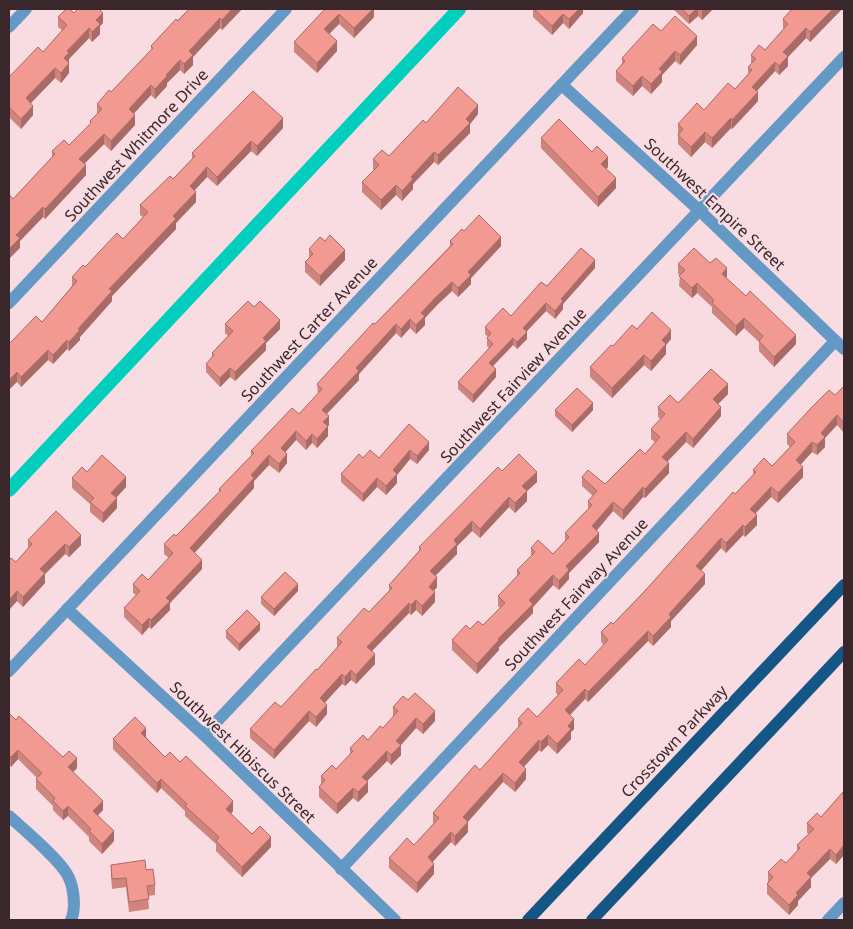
<svg xmlns="http://www.w3.org/2000/svg" width="853" height="929" font-family="'Noto Sans',sans-serif">
	<style>
		.lines { fill: none; stroke-linecap: round; stroke-linejoin: round }
		.canal { stroke: #02cebe; stroke-width: 14 }
		.minor { stroke: #6499c6; stroke-width: 12 }
		.major { stroke: #145685; stroke-width: 12 }
		.wall { fill: #d0847e }
		.shaded-wall { fill: #a96b66 }
		.building { fill: #f29992; stroke: #a96b66 }
		.labels { text-anchor: middle; dominant-baseline: central; stroke-width: 4; stroke-linejoin: round; paint-order: stroke }
		.street-label { font-size: 16px; fill: #39272b; stroke: #f9dce1 }
	</style>
	<rect width="100%" height="100%" fill="#f9dce1"/>
	<g class="lines">
		<path class="canal" d="M9 490 459 9"/>
		<g class="minor">
			<path d="M9 27 26 9"/>
			<path d="M562 85 700 211 844 349"/>
			<path d="M9 303 286 9"/>
			<path d="M67 609 204 735 395 920"/>
			<path d="M9 671 633 9"/>
			<path d="M204 735 844 57"/>
			<path d="M9 816C24 830 62 861 69 878 74 889 76 909 71 920"/>
			<path d="M341 869 835 341"/>
			<path d="M828 920 844 903"/>
		</g>
		<g class="major">
			<path d="M528 920 844 585"/>
			<path d="M592 920 844 652"/>
		</g>
	</g>
	<g class="wall">
		<path d="M189 9H242L222 30 220 28 193 57V65L184 74 180 70 167 83V86L155 99 151 95 133 113 135 125 111 151 104 144 84 164 86 175 45 219 43 217 20 241V248L13 199 52 157V151L69 145 90 124V121L97 114V104L111 92 151 50V46Z"/>
		<path d="M325 9H374V17L354 38 339 24 329 34 337 51 317 73 294 52V42Z"/>
		<path d="M533 9H583V13L569 29 563 23 552 35 533 17Z"/>
		<path d="M674 9H713L702 20 698 16 689 24 674 10Z"/>
		<path d="M792 9H842L810 42 806 38 788 57V66L779 75 775 71 757 91 758 101 732 129 731 128 712 148 705 142 691 157 678 144V124L704 110 735 89 748 74V67L751 64V55L765 50 784 29 783 28V19Z"/>
		<path d="M74 13 103 23 100 26V34L92 42 89 38 69 59V73L61 83 55 78 31 103 33 115 21 129 9 117V77L43 52 62 30 58 27V17Z"/>
		<path d="M661 31 697 45 680 65 675 61 662 75V82L651 94 642 86 633 96 616 81V71L622 64V58Z"/>
		<path d="M478 114 470 124V133L438 165 434 162 413 184V189L402 201 396 195 381 210 362 192V182L374 170 373 169V159L389 156 426 123Z"/>
		<path d="M283 128 257 156 251 151 217 186 207 177 195 190 196 202 176 223V229L112 296V301L80 337V340L69 351 67 349 53 364 48 360 21 387 17 382 9 344 42 322 72 286V277L85 267 123 239 143 217 140 215V205L173 179 192 159V153Z"/>
		<path d="M541 138 592 152 608 167 606 169 616 188 598 207 541 148Z"/>
		<path d="M464 231 501 246 471 278V284L458 297 452 291 437 305 425 318V325L416 334 410 328 401 338 396 333 359 374V380L326 414 329 425 328 426V436L317 448 312 443 306 450 296 440 285 452 287 463 279 473 269 465 254 481V488L194 553 202 569 170 603V610L151 629 149 627 142 635 124 617V608L136 595 133 593V584L148 580 169 558 164 554V544L176 536 219 492V489L251 456V451L299 414 318 394 317 384 450 246V241Z"/>
		<path d="M325 241 345 260 320 286 305 272V262L309 259V249Z"/>
		<path d="M710 263 796 344 774 367 759 351V342L744 328 736 336 712 313V307L697 293 692 298 679 286 680 275 678 274V264Z"/>
		<path d="M595 268 563 304V309L555 319 546 311 527 331V339L517 349 513 345 493 366 496 377 473 403 458 389V382L489 348 487 346V338L488 337 485 334V327L511 316 547 286Z"/>
		<path d="M225 324 280 329 266 343V350L235 381 230 377 220 387 206 372V364L212 357V353L228 336 225 333Z"/>
		<path d="M637 329 671 339 666 345V354L651 371 644 365 612 398 590 377V367L613 346Z"/>
		<path d="M844 386V433L837 425 825 438V447L817 455 812 452 800 465 803 477 778 503 771 497 755 514 757 525 745 537 743 535 726 553 721 548 701 571 705 584 671 621V627L653 646 648 641 588 702 585 699 570 715 574 729 571 732V739L557 754 548 745 541 752 539 750 524 767 526 779 515 792 503 782 468 822V832L455 846 451 842 432 862 434 874 417 893 389 868V858L414 845 434 823H433V813L480 770 518 728V719L537 717 558 695 556 693V683L585 665 604 645 601 642V632L613 624 753 476V470L772 466 790 447 787 444V434L835 395Z"/>
		<path d="M728 394 718 404 721 416 693 448 686 442 667 462 669 473 645 498 643 497 623 520 613 511 596 531 599 542 569 573V579L559 590 553 585 533 607V613L499 647V650L477 674 452 650V640L470 629 483 625 500 608 498 606V596L517 577V570L531 556V548L553 554 565 541V533L588 509V501L593 496 582 486V477L605 484 645 454 655 442 651 439V429L661 419 658 417V407Z"/>
		<path d="M555 410H593L572 432 555 416Z"/>
		<path d="M409 424 429 450 417 464 410 459 397 475V483L386 495 377 487 363 502 341 482V474L363 458H379Z"/>
		<path d="M502 471 537 482 527 491V501L515 513 509 507 480 538 472 531 457 546V554L435 576 437 587 434 591 435 602 422 616 416 610 411 615 409 613 372 651 375 664 356 684 351 680 345 686 342 684 325 702 327 714 316 727 309 721 274 759 250 738V729L281 707 317 670 337 648V638L369 612 389 591V585L419 551V547Z"/>
		<path d="M87 472 126 487 116 498 117 508 103 523 90 512V504L72 488V478Z"/>
		<path d="M28 540 81 545 69 557 65 554 45 574V583L23 607 17 601 9 610V561L16 562 28 548Z"/>
		<path d="M298 591 274 616 261 604V597Z"/>
		<path d="M260 630 239 651 226 638V631Z"/>
		<path d="M408 700 435 721 423 734 416 728 401 745V755L391 765 387 761 367 781 368 792 358 802 353 798 337 814 319 797V787L321 784V776L336 769 350 755V748L368 740 383 728 393 717V707Z"/>
		<path d="M9 713 16 720 77 768 73 772 103 810 98 815 114 841 102 854 89 841V837L68 816 63 820 53 810V806L36 789V779L37 778 18 759 11 767 9 764Z"/>
		<path d="M146 737 165 757 233 811 231 814 252 834 271 847 242 877 216 851V844L185 816V811L161 788 157 793 113 749V739Z"/>
		<path d="M844 791V855L836 864 830 859 811 878V887L798 901V905L789 915 767 894V884L768 882V872L786 863 797 851V845L809 834 807 833V823L821 817Z"/>
		<path d="M111 865 146 870 155 885V895L148 896 149 909 129 912 126 887 112 889 111 875Z"/>
	</g>
	<g class="shaded-wall">
		<path d="M232 9H242L222 30V20Z"/>
		<path d="M373 9H374V17L354 38V28Z"/>
		<path d="M579 9H583V13L569 29V19Z"/>
		<path d="M696 9H698V16L689 24V16Z"/>
		<path d="M705 9H713L702 20V11Z"/>
		<path d="M833 9H842L810 42V32Z"/>
		<path d="M103 13V23L100 26V34L92 42V32L96 20Z"/>
		<path d="M339 14V24L324 39V29Z"/>
		<path d="M563 14V23L552 35V26Z"/>
		<path d="M220 18V28L193 57V65L184 74V64L189 51Z"/>
		<path d="M89 28V38L69 59V63L64 58 67 51Z"/>
		<path d="M806 28V38L788 57V66L779 75V66L783 52Z"/>
		<path d="M697 36V45L680 65V55Z"/>
		<path d="M337 41V51L317 73V63Z"/>
		<path d="M675 51V61L662 75V82L651 94V84L659 69Z"/>
		<path d="M180 60V70L167 83V86L155 99V89L166 75Z"/>
		<path d="M775 62V71L752 96V87Z"/>
		<path d="M69 63V73L61 83V73Z"/>
		<path d="M55 68V78L26 108V98Z"/>
		<path d="M642 76V86L633 96V86Z"/>
		<path d="M151 85V95L129 119V109Z"/>
		<path d="M758 92V101L732 129V120Z"/>
		<path d="M478 105V114L470 124V133L438 165V155L466 119Z"/>
		<path d="M33 106V115L21 129V119Z"/>
		<path d="M135 115V125L111 151V141Z"/>
		<path d="M283 118V128L257 156V146Z"/>
		<path d="M731 118V128L712 148V138Z"/>
		<path d="M705 132V142L691 157V147Z"/>
		<path d="M104 134V144L79 169V159Z"/>
		<path d="M251 141V151L217 186V177Z"/>
		<path d="M434 152V162L413 184V189L402 201V191L411 177Z"/>
		<path d="M608 157V167L601 174V164Z"/>
		<path d="M86 165V175L45 219V209Z"/>
		<path d="M207 167V177L190 195V186Z"/>
		<path d="M616 178V188L598 207V197Z"/>
		<path d="M396 185V195L381 210V200Z"/>
		<path d="M196 192V202L176 223V229L112 296V301L80 337V340L69 351V342L109 289 173 216Z"/>
		<path d="M43 207V217L20 241V248L9 259V249L16 235Z"/>
		<path d="M501 237V246L471 278V284L458 297V288L468 272Z"/>
		<path d="M345 250V260L320 286V276Z"/>
		<path d="M595 260V268L563 304V309L555 319V311L561 299Z"/>
		<path d="M727 268V278L722 274Z"/>
		<path d="M452 282V291L437 305 425 318V325L416 334V325L421 313 437 296Z"/>
		<path d="M697 283V293L692 298V288Z"/>
		<path d="M546 303V311L523 335V328Z"/>
		<path d="M744 318V328L736 336V326Z"/>
		<path d="M410 319V328L401 338V329Z"/>
		<path d="M280 320V329L266 343V350L235 381V372L263 338Z"/>
		<path d="M396 324V333L359 374V380L322 419V410L356 368Z"/>
		<path d="M671 330V339L666 345V354L651 371V361L662 340Z"/>
		<path d="M527 332V339L517 349V342Z"/>
		<path d="M796 335V344L774 367V357Z"/>
		<path d="M513 338V345L489 370V363Z"/>
		<path d="M67 340V349L53 364V355Z"/>
		<path d="M48 350V360L21 387V377Z"/>
		<path d="M644 355V365L612 398V388Z"/>
		<path d="M230 368V377L220 387V378Z"/>
		<path d="M496 369V377L473 403V395Z"/>
		<path d="M17 372V382L9 390V380Z"/>
		<path d="M728 384V394L713 409V399Z"/>
		<path d="M593 403V410L572 432V425Z"/>
		<path d="M721 407V416L693 448V439Z"/>
		<path d="M837 415V425L825 438V447L817 455V445L821 433Z"/>
		<path d="M329 416V425L323 431V422Z"/>
		<path d="M328 426V436L317 448V439Z"/>
		<path d="M296 431V440L281 457V448Z"/>
		<path d="M686 432V442L662 467V457Z"/>
		<path d="M312 434V443L306 450V441Z"/>
		<path d="M429 442V450L417 464V456Z"/>
		<path d="M812 442V452L796 470V460Z"/>
		<path d="M410 450V459L397 475V483L386 495V486L393 470Z"/>
		<path d="M287 454V463L279 473V464Z"/>
		<path d="M269 455V465L254 481V488L190 558V548Z"/>
		<path d="M669 463V473L645 498V489Z"/>
		<path d="M803 467V477L778 503V493Z"/>
		<path d="M537 472V482L527 491V501L515 513V503L522 486Z"/>
		<path d="M126 477V487L111 503V493Z"/>
		<path d="M377 478V487L363 502V494Z"/>
		<path d="M643 487V497L623 520V510Z"/>
		<path d="M771 487V497L750 519V509Z"/>
		<path d="M509 497V507L480 538V529Z"/>
		<path d="M117 498V508L103 523V513Z"/>
		<path d="M613 502V511L592 536V526Z"/>
		<path d="M757 515V525L745 537V527Z"/>
		<path d="M472 521V531L457 546V554L430 581V571L454 540Z"/>
		<path d="M743 525V535L726 553V543Z"/>
		<path d="M599 533V542L569 573V579L559 590V581L566 566Z"/>
		<path d="M81 535V545L69 557V547Z"/>
		<path d="M721 538V548L696 576V566Z"/>
		<path d="M65 544V554L45 574V583L23 607V597L40 569Z"/>
		<path d="M202 560V569L170 603V610L151 629V620L166 598Z"/>
		<path d="M705 574V584L671 621V627L653 646V636L669 614Z"/>
		<path d="M553 575V585L533 607V613L499 647V650L477 674V664L529 600Z"/>
		<path d="M437 577V587L429 596V587Z"/>
		<path d="M298 584V591L274 616V609Z"/>
		<path d="M17 591V601L9 610V600Z"/>
		<path d="M435 592V602L422 616V606Z"/>
		<path d="M416 600V610L411 615V605Z"/>
		<path d="M409 603V613L367 656V647Z"/>
		<path d="M149 618V627L142 635V625Z"/>
		<path d="M260 623V630L239 651V644Z"/>
		<path d="M648 631V641L588 702V692Z"/>
		<path d="M375 654V664L356 684V675Z"/>
		<path d="M351 670V680L345 686V677Z"/>
		<path d="M342 674V684L320 708V698Z"/>
		<path d="M585 689V699L565 720V710Z"/>
		<path d="M327 705V714L316 727V717Z"/>
		<path d="M309 711V721L274 759V750Z"/>
		<path d="M435 711V721L423 734V724Z"/>
		<path d="M416 718V728L399 747 401 745V755L391 765V755L396 741Z"/>
		<path d="M574 719V729L571 732V739L557 754V744L568 726Z"/>
		<path d="M146 728V738L141 733Z"/>
		<path d="M548 735V745L541 752V742Z"/>
		<path d="M539 740V750L519 772V762Z"/>
		<path d="M18 750V759L11 767V757Z"/>
		<path d="M387 751V761L362 786V777Z"/>
		<path d="M77 758V768L68 777V767Z"/>
		<path d="M526 769V779L515 792V783Z"/>
		<path d="M503 773V782L463 827V817Z"/>
		<path d="M161 779V788L157 793V783Z"/>
		<path d="M368 782V792L358 802V792Z"/>
		<path d="M353 788V798L337 814V804Z"/>
		<path d="M103 801V810L93 820V811Z"/>
		<path d="M233 801V811L226 819V809Z"/>
		<path d="M68 806V816L63 820V811Z"/>
		<path d="M468 822V832L455 846V836Z"/>
		<path d="M114 831V841L102 854V844Z"/>
		<path d="M451 832V842L428 867V857Z"/>
		<path d="M271 837V847L242 877V867Z"/>
		<path d="M844 845V855L836 864V855Z"/>
		<path d="M830 849V859L811 878V887L798 901V905L789 915V905L807 873Z"/>
		<path d="M434 864V874L417 893V883Z"/>
	</g>
	<g class="building">
		<path d="M66 9H69L74 13 78 9H99L103 13 96 20 100 24 92 32 89 28 67 51 69 53 64 58 69 63 61 73 55 68 26 98 33 106 21 119 9 107V77L38 47 43 52 67 25 58 17Z"/>
		<path d="M189 9H232L222 20 220 18 189 51 193 55 184 64 180 60 166 75 167 76 155 89 151 85 129 109 135 115 111 141 104 134 79 159 86 165 45 209 43 207 16 235 20 238 9 249V194L13 199 55 154 52 151 64 140 69 145 91 123 90 121 102 109 97 104 109 90 111 92 153 48 151 46 176 19 178 21Z"/>
		<path d="M325 9H373L354 28 339 14 324 29 337 41 317 63 294 42Z"/>
		<path d="M534 9H579L569 19 563 14 552 26Z"/>
		<path d="M682 9H696L689 16Z"/>
		<path d="M792 9H833L810 32 806 28 783 52 788 56 779 66 775 62 752 87 758 92 732 120 731 118 712 138 705 132 691 147 678 135 683 129 678 124 697 103 704 110 728 83 735 89 752 70 748 67 756 59 751 55 759 45 765 50 788 24 783 19Z"/>
		<path d="M675 16 697 36 680 55 675 51 659 69 662 72 651 84 642 76 633 86 616 71 625 61 622 58 653 24 661 31Z"/>
		<path d="M458 87 478 105 466 119 470 123 438 155 434 152 411 177 413 179 402 191 396 185 381 200 362 182 379 165 373 159 382 150 389 156 423 120 426 123Z"/>
		<path d="M253 91 283 118 257 146 251 141 217 177 207 167 190 186 196 192 173 216 176 219 109 289 112 291 78 329 80 330 69 342 67 340 53 355 48 350 21 377 17 372 9 380V344L36 316 42 322 77 281 72 277 83 265 85 267 117 233 123 239 148 212 140 205 170 176 173 179 195 156 192 153Z"/>
		<path d="M559 119 592 152 597 146 608 157 601 164 616 178 598 197 541 138Z"/>
		<path d="M479 215 501 237 468 272 471 275 458 288 452 282 437 296 421 313 425 316 416 325 410 319 401 329 396 324 356 368 359 371 322 410 329 416 323 422 328 426 317 439 312 434 306 441 296 431 281 448 287 454 279 464 269 455 251 475 254 478 190 548 202 560 166 598 170 601 151 620 149 618 142 625 124 608 140 591 133 584 142 574 148 580 173 553 164 544 174 534 176 536 221 490 219 489 254 453 251 451 292 408 299 414 322 389 317 384 373 323 375 324 453 244 450 241 462 229 464 231Z"/>
		<path d="M330 235 345 250 320 276 305 262 313 254 309 249 320 237 325 241Z"/>
		<path d="M581 248 595 260 561 299 563 301 555 311 546 303 523 328 527 332 517 342 513 338 489 363 496 369 473 395 458 382 493 344 487 338 491 333 485 327 503 308 511 316 541 282 547 286Z"/>
		<path d="M694 248 710 263 716 258 727 268 722 274 746 296 750 291 796 335 774 357 759 341 763 336 744 318 736 326 712 303 714 300 697 283 692 288 679 276 685 270 678 264Z"/>
		<path d="M248 301 254 307 260 301 280 320 263 338 266 341 235 372 230 368 220 378 206 364 214 355 212 353 233 331 225 324Z"/>
		<path d="M652 312 671 330 662 340 666 344 651 361 644 355 612 388 590 367 611 345 613 346 632 325 637 329Z"/>
		<path d="M711 369 728 384 713 399 721 407 693 439 686 432 662 457 669 463 645 489 643 487 623 510 613 502 592 526 599 533 566 566 569 570 559 581 553 575 529 600 533 604 498 639 499 640 477 664 452 640 466 625 470 629 478 621 483 625 505 603 498 596 520 573 517 570 535 552 531 548 538 540 553 554 569 537 565 533 592 505 588 501 597 491 582 477 588 470 605 484 640 449 645 454 660 437 651 429 665 414 658 407 670 395 678 403Z"/>
		<path d="M844 386V423L837 415 821 433 825 437 817 445 812 442 796 460 803 467 778 493 771 487 750 509 757 515 745 527 743 525 726 543 721 538 696 566 705 574 669 614 671 617 653 636 648 631 588 692 585 689 565 710 574 719 568 726 571 729 557 744 548 735 541 742 539 740 519 762 526 769 515 783 503 773 463 817 468 822 455 836 451 832 428 857 434 864 417 883 389 858 407 838 414 845 439 818 433 813 475 765 480 770 522 723 518 719 528 708 537 717 563 690 556 683 579 659 585 665 608 640 601 632 611 622 613 624 644 592 733 492 735 494 756 472 753 470 764 458 772 466 795 442 787 434 811 408 829 390 835 395Z"/>
		<path d="M577 388 593 403 572 425 555 410Z"/>
		<path d="M409 424 429 442 417 456 410 450 393 470 397 474 386 486 377 478 363 494 341 474 359 454 363 458 370 450 379 458Z"/>
		<path d="M519 454 537 472 522 486 527 491 515 503 509 497 480 529 472 521 454 540 457 544 430 571 437 577 429 587 435 592 422 606 416 600 411 605 409 603 367 647 375 654 356 675 351 670 345 677 342 674 320 698 327 705 316 717 309 711 274 750 250 729 275 702 281 707 316 669 317 670 342 642 337 638 364 608 369 612 392 588 389 585 421 549 419 547 498 467 502 471Z"/>
		<path d="M102 455 126 477 111 493 117 498 103 513 90 502 94 498 72 478 82 467 87 472Z"/>
		<path d="M56 511 81 535 69 547 65 544 40 569 45 573 23 597 17 591 9 600V561L11 558 16 562 32 544 28 540Z"/>
		<path d="M285 572 298 584 274 609 261 597Z"/>
		<path d="M247 610 260 623 239 644 226 631Z"/>
		<path d="M415 693 435 711 423 724 416 718 396 741 401 745 391 755 387 751 362 777 368 782 358 792 353 788 337 804 319 787 325 780 321 776 332 765 336 769 353 751 350 748 363 735 368 740 380 726 383 728 398 711 393 707 403 696 408 700Z"/>
		<path d="M9 713 16 720 19 716 63 757 69 751 77 758 68 767 103 801 93 811 114 831 102 844 89 831 91 829 68 806 63 811 53 801 55 798 36 779 42 773 18 750 11 757 9 755Z"/>
		<path d="M135 717 146 728 141 733 165 757 170 752 180 762 186 756 233 801 226 809 252 834 260 826 271 837 242 867 216 841 219 837 185 806 187 804 161 779 157 783 113 739Z"/>
		<path d="M844 791V845L836 855 830 849 807 873 811 877 796 893 798 895 789 905 767 884 773 877 768 872 781 859 786 863 800 848 797 845 814 829 807 823 817 813 821 817Z"/>
		<path d="M145 860 146 870 153 869 155 885 147 886 149 899 129 902 126 878 112 879 111 865Z"/>
	</g>
	<g class="labels">
		<g class="street-label">
			<text transform="translate(136 145) rotate(-47)">Southwest Whitmore Drive</text>
			<text transform="translate(715 204) rotate(43)">Southwest Empire Street</text>
			<text transform="translate(309 329) rotate(-47)">Southwest Carter Avenue</text>
			<text transform="translate(513 385) rotate(-47)">Southwest Fairview Avenue</text>
			<text transform="translate(576 594) rotate(-47)">Southwest Fairway Avenue</text>
			<text transform="translate(674 741) rotate(-47)">Crosstown Parkway</text>
			<text transform="translate(243 752) rotate(44)">Southwest Hibiscus Street</text>
		</g>
	</g>
	<rect width="853" height="929" fill="none" stroke="#39272b" stroke-width="20"/>
</svg>
